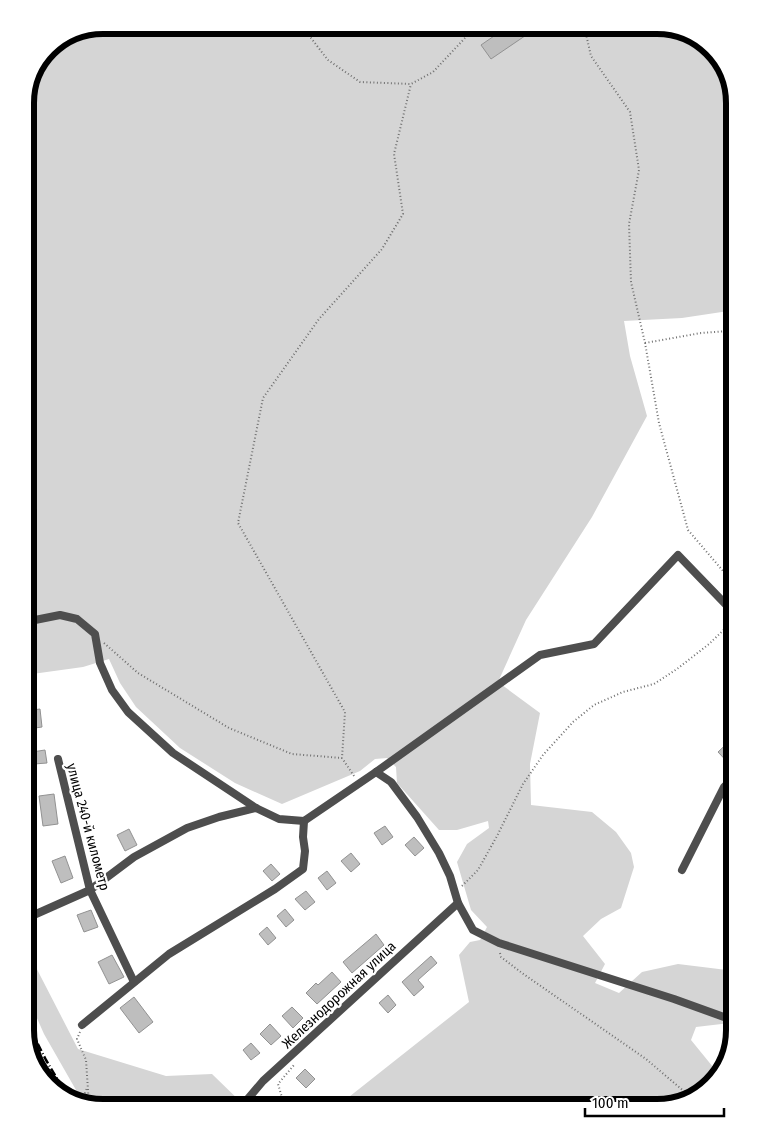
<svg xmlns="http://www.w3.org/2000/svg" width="760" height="1133" font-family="'Fira Sans Condensed',sans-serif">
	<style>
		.green { fill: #d5d5d5 }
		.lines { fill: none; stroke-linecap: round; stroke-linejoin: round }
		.stream { stroke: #9c9c9c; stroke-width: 2.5 }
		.building { fill: #bebebe; stroke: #929292 }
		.path { stroke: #707070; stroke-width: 2; stroke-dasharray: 1 2.5; stroke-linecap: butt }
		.street { stroke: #4e4e4e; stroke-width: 8 }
		.rail { stroke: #000; stroke-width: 2.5; stroke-dasharray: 8 2.5 1 2.5; stroke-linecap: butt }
		.labels { text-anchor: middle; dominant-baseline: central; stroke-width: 4.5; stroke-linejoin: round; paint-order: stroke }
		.street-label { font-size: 14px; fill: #000; stroke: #fff }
		.rim { fill: none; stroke: #000; stroke-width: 6 }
	</style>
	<rect width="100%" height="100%" fill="#fff"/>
	<g class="green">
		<path d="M103 25H662L696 36 725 64 735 103V310L682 318 624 321 630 356 647 416 592 517 526 620 498 682 540 713 530 764 531 805 592 812 616 832 631 853 634 867 621 908 601 919 583 936 605 964 595 983 619 993 642 972 678 964 735 971V1019L730 1023 696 1027 691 1040 713 1067 721 1073 696 1098 657 1108H335L469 1002 459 955 470 942 480 940 487 927 471 910 457 862 467 844 489 828 488 821 457 830H439L397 783 396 767 387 758 375 759 360 771 282 804 235 783 180 748 136 707 120 683 109 659 83 667 25 675V98L48 48Z"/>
		<path d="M25 946 78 1049 166 1076 212 1074 247 1108H98L84 1104 44 1034 25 991Z"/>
	</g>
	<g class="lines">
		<path class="stream" d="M25 512 32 508 25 475"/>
	</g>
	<g class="building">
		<path d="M510 25H541L491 59 481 45Z"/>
		<path d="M40 709 42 727 28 729 25 711Z"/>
		<path d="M735 736V770L718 752Z"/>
		<path d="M45 750 47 763 34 764 32 752Z"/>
		<path d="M54 794 58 824 43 826 39 796Z"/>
		<path d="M385 826 393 837 382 845 374 833Z"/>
		<path d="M129 829 137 845 125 851 117 835Z"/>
		<path d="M414 837 424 848 415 856 405 845Z"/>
		<path d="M351 853 360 864 351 872 341 861Z"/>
		<path d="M65 856 73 878 61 883 52 861Z"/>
		<path d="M271 864 280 874 272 881 263 871Z"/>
		<path d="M327 871 336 883 327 890 318 878Z"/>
		<path d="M306 891 315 902 305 910 295 899Z"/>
		<path d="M285 909 294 920 286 927 277 916Z"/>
		<path d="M91 910 98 927 84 932 77 915Z"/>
		<path d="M267 927 276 938 268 945 259 934Z"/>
		<path d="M376 934 384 945 352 973 343 962Z"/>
		<path d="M112 955 124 977 109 984 98 962Z"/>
		<path d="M431 956 437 963 418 980 424 987 414 996 402 982Z"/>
		<path d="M332 972 341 982 317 1004 306 993 316 983 318 985Z"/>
		<path d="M388 995 396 1005 388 1013 379 1003Z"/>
		<path d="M134 997 153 1022 139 1033 120 1008Z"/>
		<path d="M292 1007 303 1018 293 1028 282 1016Z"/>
		<path d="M270 1024 281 1036 271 1045 260 1034Z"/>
		<path d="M251 1043 260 1053 251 1060 243 1050Z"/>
		<path d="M305 1069 315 1079 306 1088 296 1078Z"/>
	</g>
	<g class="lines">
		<g class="path">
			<path d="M308 25 307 33 328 60 360 82 411 84 433 72 465 38 478 25"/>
			<path d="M593 25 586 34 591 56 630 112 639 170 629 224 631 282 645 343 659 423 688 530 735 585"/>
			<path d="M645 343 701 333 729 331 735 335"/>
			<path d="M104 643 138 673 229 728 292 754 342 758"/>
			<path d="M354 776 342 758 345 712 238 523 263 398 319 319 382 249 403 214 394 154 411 84"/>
			<path d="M462 886 478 870 497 836 523 784 543 755 573 722 594 705 623 692 654 684 677 669 709 644 732 622"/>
			<path d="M500 953 501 957 522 973 646 1059 693 1099"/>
			<path d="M80 1032 77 1039 86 1060 89 1105"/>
			<path d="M81 1103 87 1088"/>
			<path d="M287 1108 283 1101 278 1084 294 1065"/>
		</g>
		<g class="street">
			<path d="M25 622 60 615 77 619 95 634 100 663 112 690 128 712 173 753 256 808 279 819 304 821 376 772 540 655 594 644 678 555 735 614"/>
			<path d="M58 759 90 890 134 982"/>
			<path d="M376 772 391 782 417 817 439 853 450 876 458 903 473 930 499 943 674 999 735 1021"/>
			<path d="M682 870 724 787 735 776"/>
			<path d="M25 915 36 914 90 890 134 857 187 828 219 817 256 808"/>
			<path d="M82 1025 169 954 275 889 303 869 305 851 303 837 304 821"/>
			<path d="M240 1108 263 1081 458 903"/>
		</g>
		<path class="rail" d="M25 1019 46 1060 69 1099"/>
	</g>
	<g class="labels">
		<g class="street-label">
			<text transform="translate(88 827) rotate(75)">улица 240-й километр</text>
			<text transform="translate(339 995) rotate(-43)">Железнодорожная улица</text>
		</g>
	</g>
	<path d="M0 0H760V1133H0ZM103 34H657A69 69 0 0 1 726 103V1030A69 69 0 0 1 657 1099H103A69 69 0 0 1 34 1030V103A69 69 0 0 1 103 34Z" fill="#fff" fill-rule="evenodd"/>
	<path class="rim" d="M103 34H657A69 69 0 0 1 726 103V1030A69 69 0 0 1 657 1099H103A69 69 0 0 1 34 1030V103A69 69 0 0 1 103 34Z"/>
	<path d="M585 1108v8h139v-8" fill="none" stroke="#000000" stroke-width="2.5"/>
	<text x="592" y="1108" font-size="15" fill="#000000" stroke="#ffffff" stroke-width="4" paint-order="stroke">100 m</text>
</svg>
